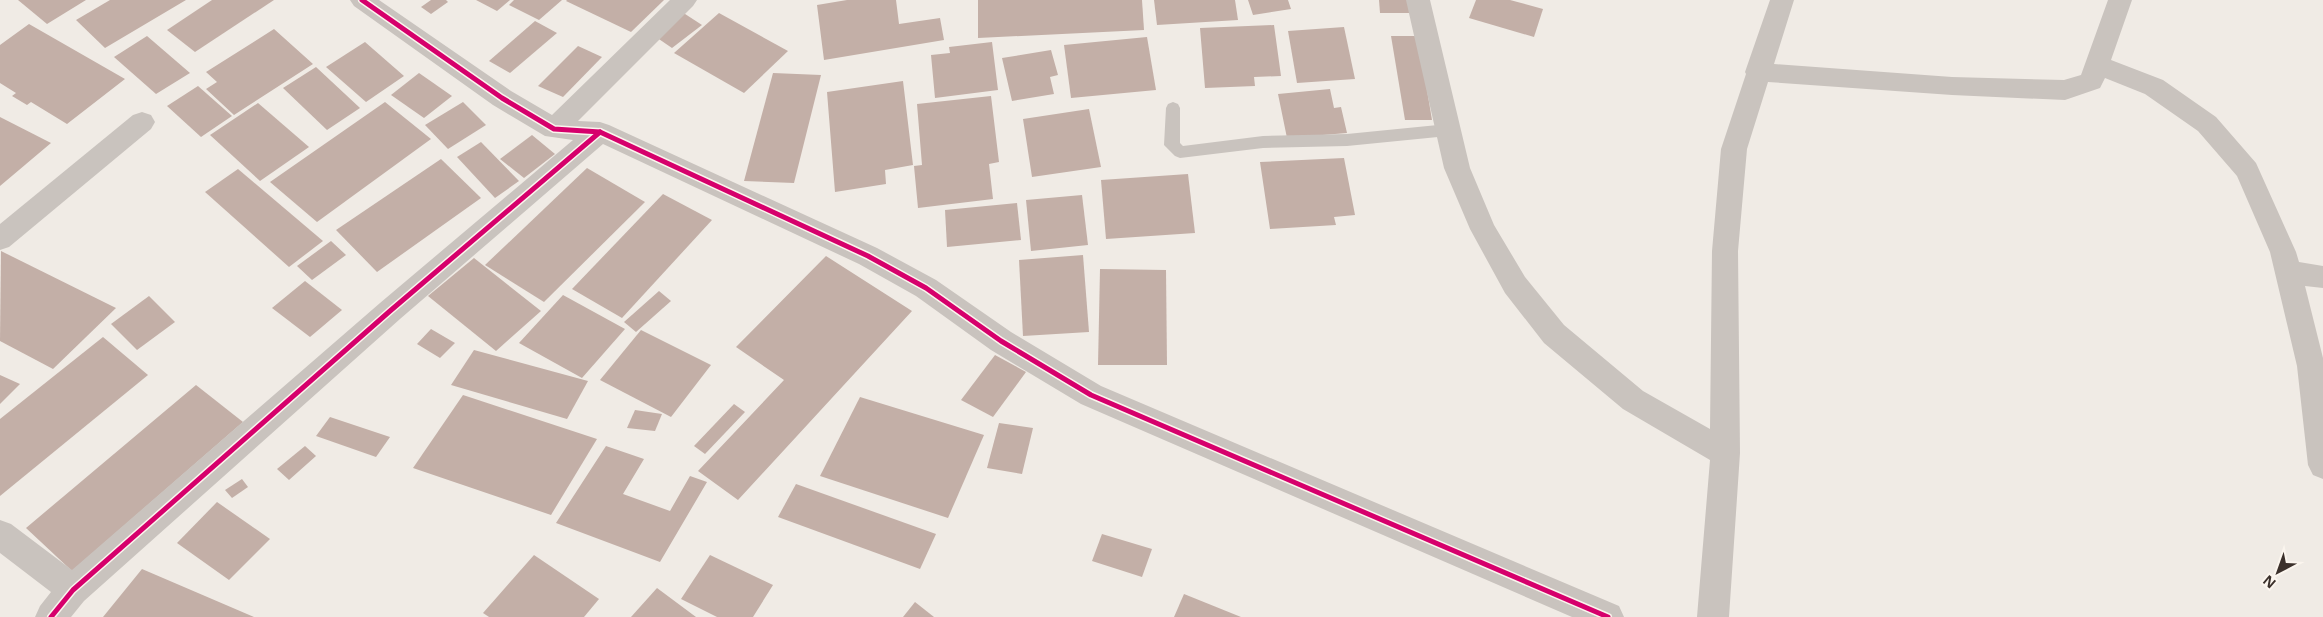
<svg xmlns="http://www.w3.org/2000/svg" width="2323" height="617" font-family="'Noto Sans',sans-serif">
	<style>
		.building { fill: #c3afa7 }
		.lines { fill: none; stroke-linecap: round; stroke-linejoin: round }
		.lane { fill: #c9c3be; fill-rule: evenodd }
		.street { fill: #c9c3be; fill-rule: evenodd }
		.cycleway-casing { stroke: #fbf5ee; stroke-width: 8 }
		.cycleway { stroke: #d6006c; stroke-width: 5 }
	</style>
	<rect width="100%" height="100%" fill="#f0ebe5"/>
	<g class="building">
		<path d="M18 0H86L47 24Z"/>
		<path d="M110 0H186L105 48 76 20Z"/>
		<path d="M212 0H274L195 52 167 30Z"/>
		<path d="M431 0H446L448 2 431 14 421 7Z"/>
		<path d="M476 0H510L497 11Z"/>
		<path d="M514 0H562L539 20 509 5Z"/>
		<path d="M567 0H664L631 32 566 1Z"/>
		<path d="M847 0H896L899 24 940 18 944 40 824 60 817 5Z"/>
		<path d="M978 0H1142L1144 30 978 38Z"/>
		<path d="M1154 0H1235L1238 20 1157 25Z"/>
		<path d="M1248 0H1288L1291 9 1253 15Z"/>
		<path d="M1379 0H1408L1410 13H1380Z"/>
		<path d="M1476 0H1510L1543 9 1534 37 1469 18Z"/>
		<path d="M682 12 702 25 672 48 653 35Z"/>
		<path d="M719 13 788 51 744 93 674 53Z"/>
		<path d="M535 21 557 33 510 73 489 61Z"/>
		<path d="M29 24 125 79 67 124 31 102 27 105 12 96 16 93 0 83V45Z"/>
		<path d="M1274 25 1281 76 1254 77 1255 86 1205 88 1200 28Z"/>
		<path d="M1344 27 1355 79 1297 83 1288 31Z"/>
		<path d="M274 29 313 64 234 115 206 89 217 82 206 72Z"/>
		<path d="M147 36 190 73 156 94 114 57Z"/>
		<path d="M1391 36H1418L1432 120H1405Z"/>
		<path d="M1147 37 1156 90 1071 98 1064 45Z"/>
		<path d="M365 42 404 76 366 102 326 67Z"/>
		<path d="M992 42 998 90 935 98 931 55 950 53 949 47Z"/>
		<path d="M578 46 602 57 563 97 538 86Z"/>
		<path d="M1051 50 1058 75 1050 77 1054 94 1012 101 1002 58Z"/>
		<path d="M316 67 360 108 327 130 283 88Z"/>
		<path d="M419 73 452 96 424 118 391 95Z"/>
		<path d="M773 73 821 75 794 183 744 181Z"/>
		<path d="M903 81 913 165 885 170 886 184 835 192 827 92Z"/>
		<path d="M198 86 232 116 201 137 167 106Z"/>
		<path d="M1330 89 1334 108 1341 107 1347 133 1287 138 1278 94Z"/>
		<path d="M991 96 999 162 989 164 993 199 918 208 914 166 922 165 917 104Z"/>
		<path d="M385 102 431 139 317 222 270 182Z"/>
		<path d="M463 102 486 125 448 149 425 125Z"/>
		<path d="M258 103 309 147 260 181 210 135Z"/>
		<path d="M1089 109 1101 167 1032 177 1023 119Z"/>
		<path d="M0 117 51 143 0 186Z"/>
		<path d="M532 135 555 154 524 178 500 159Z"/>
		<path d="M481 142 519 181 495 198 457 157Z"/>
		<path d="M1344 158 1355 215 1334 217 1336 225 1270 229 1260 162Z"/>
		<path d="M441 159 481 198 377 272 336 230Z"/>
		<path d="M587 168 645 202 544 302 485 265Z"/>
		<path d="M238 169 323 241 289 267 205 192Z"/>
		<path d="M1188 174 1195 233 1106 239 1101 180Z"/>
		<path d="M663 194 712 220 622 318 572 289Z"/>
		<path d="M1082 195 1088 245 1031 251 1026 200Z"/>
		<path d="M1017 203 1021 240 947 247 945 210Z"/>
		<path d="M331 241 346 255 312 280 297 266Z"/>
		<path d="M1 251 116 308 53 369 0 341Z"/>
		<path d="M1083 255 1089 332 1023 336 1019 260Z"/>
		<path d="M826 256 912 311 738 500 698 471 784 380 736 347Z"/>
		<path d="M474 258 541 311 496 351 428 296Z"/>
		<path d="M1100 269 1166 270 1167 365H1098Z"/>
		<path d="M305 281 342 310 310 337 272 308Z"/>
		<path d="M659 291 671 301 636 332 624 322Z"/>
		<path d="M563 295 625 329 582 378 519 343Z"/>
		<path d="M149 296 175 322 137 350 111 324Z"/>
		<path d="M431 329 455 343 440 358 417 344Z"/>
		<path d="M641 330 711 365 671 417 600 380Z"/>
		<path d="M103 337 148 375 0 496V419Z"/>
		<path d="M474 350 588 381 567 419 451 385Z"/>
		<path d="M995 355 1026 372 993 417 961 400Z"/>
		<path d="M0 375 20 384 0 404Z"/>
		<path d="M196 385 243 422 72 571 26 528Z"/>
		<path d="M463 395 597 439 551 515 413 468Z"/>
		<path d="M860 397 984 435 948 518 820 476Z"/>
		<path d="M734 404 745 412 705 454 694 446Z"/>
		<path d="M635 410 662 414 655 431 627 428Z"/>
		<path d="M330 417 390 437 376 457 316 436Z"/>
		<path d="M999 423 1033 428 1022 474 987 468Z"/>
		<path d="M305 446 316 456 289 480 277 469Z"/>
		<path d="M606 446 644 459 623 494 670 511 690 476 707 482 660 562 556 523Z"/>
		<path d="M242 479 248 487 232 498 225 490Z"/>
		<path d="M796 484 936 534 920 569 778 517Z"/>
		<path d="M217 502 270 539 229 580 177 543Z"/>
		<path d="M1102 534 1152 549 1142 577 1092 561Z"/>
		<path d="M534 555 599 599 584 617H489L483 613Z"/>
		<path d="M710 555 773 585 753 617H717L681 599Z"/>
		<path d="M142 569 254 617H103Z"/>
		<path d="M657 588 696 617H631Z"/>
		<path d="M1184 594 1241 617H1174Z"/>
		<path d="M915 602 934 617H903Z"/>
	</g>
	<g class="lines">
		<path class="lane" d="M1173 102 1178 104 1180 108V143L1183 146 1263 136 1347 134 1448 124 1453 126 1455 130 1453 134 1448 136 1347 146 1263 148 1180 158 1175 156 1164 145 1166 108 1168 104Z"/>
		<g class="street">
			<path d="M350 0H379L511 91 552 115 670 0H697L693 6 578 121 600 122 609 125 877 248 936 280 1011 332 1101 386 1619 606 1624 617H1572L1081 404 991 350 916 296 859 264 603 144 400 319 84 601 71 617H35L40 606 51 592 0 553V520L11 524 72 570 380 303 573 140 545 136 493 105 354 6Z"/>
			<path d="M1406 0H1430L1470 168 1494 225 1525 277 1564 325 1643 391 1710 429 1712 251 1721 149 1746 74 1745 72 1770 0H1794L1774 64 1952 77 2064 80 2081 75 2108 0H2132L2111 60 2163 80 2216 117 2256 163 2296 252 2299 262 2323 266V288L2305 286 2323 358V479L2313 475 2308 465 2297 366 2270 252 2237 176 2198 131 2145 94 2105 78 2100 88 2065 100 1952 95 1768 82 1747 149 1738 251 1740 453 1729 617H1697L1710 460 1623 409 1544 343 1505 293 1470 229 1444 168Z"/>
			<path d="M142 112 151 115 155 122 151 129 9 247 0 250V224L133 115Z"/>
		</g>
		<defs>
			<g id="cycleway">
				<path d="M362 0 502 98 554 129 600 132 868 256 926 288 1001 341 1091 395 1608 617"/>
				<path d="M51 617 73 590 390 311 600 132"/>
			</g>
		</defs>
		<use href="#cycleway" class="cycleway-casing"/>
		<use href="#cycleway" class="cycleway"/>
	</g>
	<g transform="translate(2278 572) rotate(221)" stroke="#fbf5ee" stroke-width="4" paint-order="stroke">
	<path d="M0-4L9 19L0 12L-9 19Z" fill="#3b302b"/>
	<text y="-8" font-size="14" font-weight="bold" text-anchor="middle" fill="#3b302b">N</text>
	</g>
</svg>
